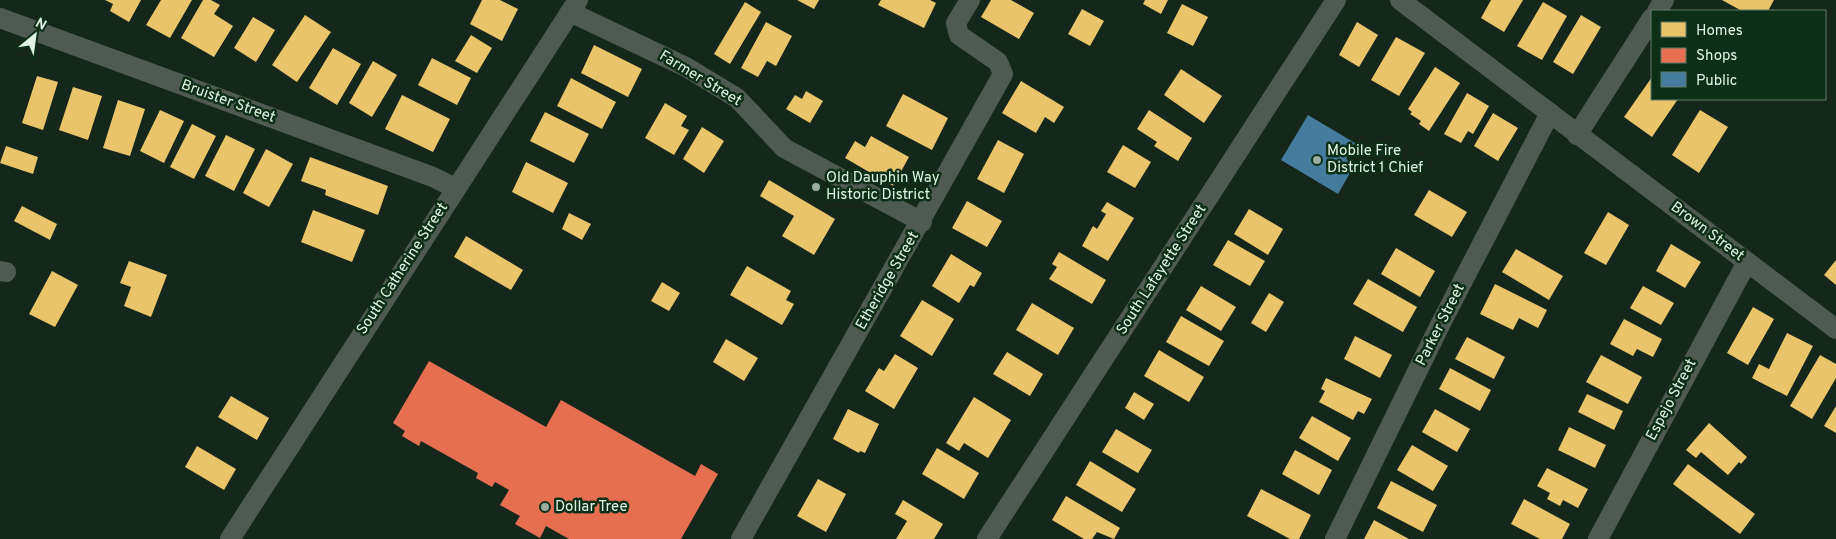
<svg xmlns="http://www.w3.org/2000/svg" width="1836" height="539" font-family="Overpass,sans-serif">
	<style>
		.homes { fill: #e9c46a }
		.shops { fill: #e76f51 }
		.public { fill: #457b9d }
		.lines { fill: none; stroke-linecap: round; stroke-linejoin: round }
		.minor { stroke: #4f5b52; stroke-width: 20 }
		.poi-dot { fill: #99ac9d; stroke: #0d2f18; stroke-width: 2 }
		.labels { text-anchor: middle; dominant-baseline: central; stroke-width: 5; stroke-linejoin: round; paint-order: stroke }
		.street-label { font-size: 15px; fill: #e0f3e3; stroke: #0d2f18 }
		.poi-label { font-size: 15px; fill: #e0f3e3; stroke: #0d2f18; text-anchor: start }
	</style>
	<rect width="100%" height="100%" fill="#15271b"/>
	<g class="homes">
		<path d="M105 0H141L129 22 110 11 113 4Z"/>
		<path d="M161 0H192L170 38 146 25Z"/>
		<path d="M203 0H211L220 5 214 14 233 26 214 57 181 38Z"/>
		<path d="M482 0H500L518 9 502 41 470 24Z"/>
		<path d="M797 0H819L814 9Z"/>
		<path d="M881 0H930L936 3 924 28 878 5Z"/>
		<path d="M991 0H1011L1034 13 1019 39 981 17Z"/>
		<path d="M1145 0H1168L1161 14 1143 4Z"/>
		<path d="M1491 0H1523L1504 32 1481 18Z"/>
		<path d="M1722 0H1774L1768 11H1742Z"/>
		<path d="M745 2 761 12 730 64 714 54Z"/>
		<path d="M1543 2 1567 16 1542 60 1517 46Z"/>
		<path d="M1182 4 1208 17 1193 46 1167 33Z"/>
		<path d="M1082 9 1104 21 1090 46 1068 34Z"/>
		<path d="M305 15 331 32 297 82 272 65Z"/>
		<path d="M1581 15 1601 27 1573 74 1553 62Z"/>
		<path d="M253 17 275 30 256 62 234 48Z"/>
		<path d="M766 22 792 36 776 66 767 61 758 77 741 68Z"/>
		<path d="M1357 22 1378 35 1359 67 1339 55Z"/>
		<path d="M471 35 492 48 477 73 455 61Z"/>
		<path d="M1396 37 1425 53 1399 96 1371 80Z"/>
		<path d="M594 45 642 69 628 97 581 73Z"/>
		<path d="M333 48 361 64 337 105 309 88Z"/>
		<path d="M432 58 471 78 457 105 418 85Z"/>
		<path d="M373 61 397 75 372 117 349 103Z"/>
		<path d="M1435 67 1460 83 1429 131 1419 124 1421 121 1410 114 1412 112 1408 109Z"/>
		<path d="M1181 69 1222 96 1204 123 1164 95Z"/>
		<path d="M37 76 58 82 43 130 22 123Z"/>
		<path d="M1652 77V99H1678L1652 137 1624 117Z"/>
		<path d="M571 78 616 102 602 129 557 106Z"/>
		<path d="M1021 81 1064 107 1054 123 1045 117 1036 133 1002 113Z"/>
		<path d="M73 87 102 96 88 140 59 130Z"/>
		<path d="M806 91 823 101 810 123 786 109 795 95 802 99Z"/>
		<path d="M1467 93 1489 106 1473 134 1468 131 1461 143 1444 134Z"/>
		<path d="M903 94 948 118 932 150 886 126Z"/>
		<path d="M402 95 450 119 433 152 385 129Z"/>
		<path d="M118 100 145 109 130 156 103 148Z"/>
		<path d="M665 103 687 116 681 126 689 130 674 155 645 138Z"/>
		<path d="M160 110 184 121 164 163 140 151Z"/>
		<path d="M1149 110 1192 138 1178 161 1154 146 1157 142 1137 129Z"/>
		<path d="M1700 110 1728 127 1699 173 1672 155Z"/>
		<path d="M545 112 589 134 574 163 530 141Z"/>
		<path d="M1493 113 1518 128 1498 161 1474 146Z"/>
		<path d="M192 124 216 136 194 179 170 167Z"/>
		<path d="M702 127 724 141 704 173 683 159Z"/>
		<path d="M226 135 255 149 234 191 205 176Z"/>
		<path d="M871 136 909 157 893 186 845 158 855 141 865 147Z"/>
		<path d="M998 140 1024 154 1004 193 977 179Z"/>
		<path d="M1123 145 1151 162 1135 188 1107 172Z"/>
		<path d="M6 146 38 157 33 174 0 163Z"/>
		<path d="M266 149 293 164 269 207 243 193Z"/>
		<path d="M310 157 388 186 378 215 325 195 326 190 301 181Z"/>
		<path d="M526 162 568 183 553 213 512 192Z"/>
		<path d="M769 180 835 219 814 255 782 236 794 216 760 196Z"/>
		<path d="M1429 190 1467 212 1452 237 1414 215Z"/>
		<path d="M967 201 1002 221 987 247 952 228Z"/>
		<path d="M1107 202 1134 218 1108 261 1082 246 1093 226 1097 229 1106 214 1101 211Z"/>
		<path d="M22 206 57 224 50 240 14 221Z"/>
		<path d="M1249 209 1283 229 1268 255 1234 234Z"/>
		<path d="M313 210 365 230 352 262 301 242Z"/>
		<path d="M1608 212 1629 225 1606 265 1584 253Z"/>
		<path d="M569 213 591 224 582 240 562 229Z"/>
		<path d="M466 236 523 270 511 290 454 257Z"/>
		<path d="M1228 240 1265 261 1250 286 1213 265Z"/>
		<path d="M1671 244 1701 262 1685 288 1656 271Z"/>
		<path d="M1396 248 1435 271 1420 297 1381 274Z"/>
		<path d="M1516 249 1563 276 1549 300 1502 272Z"/>
		<path d="M1059 252 1106 280 1092 304 1049 279 1057 267 1052 264Z"/>
		<path d="M951 254 982 273 974 287 970 285 959 303 932 286Z"/>
		<path d="M1836 260V285L1824 275Z"/>
		<path d="M129 261 167 275 151 317 124 306 131 287 120 283Z"/>
		<path d="M747 266 791 291 786 300 794 304 782 325 730 295Z"/>
		<path d="M52 271 78 285 55 327 29 314Z"/>
		<path d="M1368 279 1417 307 1403 332 1353 304Z"/>
		<path d="M662 282 680 293 669 311 651 301Z"/>
		<path d="M1495 284 1547 310 1538 328 1519 318 1513 330 1480 314Z"/>
		<path d="M1201 286 1236 307 1221 331 1186 310Z"/>
		<path d="M1643 286 1674 303 1661 325 1630 308Z"/>
		<path d="M1269 293 1284 302 1266 332 1251 323Z"/>
		<path d="M922 300 954 319 932 356 900 336Z"/>
		<path d="M1032 303 1074 328 1058 355 1016 330Z"/>
		<path d="M1753 307 1774 319 1748 365 1727 353Z"/>
		<path d="M1181 316 1224 341 1209 366 1166 342Z"/>
		<path d="M1624 319 1662 339 1653 357 1637 349 1633 356 1610 344Z"/>
		<path d="M1787 333 1813 346 1787 396 1752 378 1759 364 1769 369Z"/>
		<path d="M1355 336 1392 355 1380 378 1344 359Z"/>
		<path d="M1467 337 1505 357 1494 379 1455 359Z"/>
		<path d="M726 339 758 358 744 381 713 362Z"/>
		<path d="M1159 350 1204 377 1189 402 1144 376Z"/>
		<path d="M1007 352 1043 374 1030 396 993 374Z"/>
		<path d="M895 354 918 368 894 409 865 391 879 368 884 371Z"/>
		<path d="M1601 355 1642 377 1628 404 1586 382Z"/>
		<path d="M1820 355 1836 364V378L1812 419 1790 406Z"/>
		<path d="M1450 368 1491 390 1480 411 1439 389Z"/>
		<path d="M1326 378 1372 399 1364 414 1358 411 1353 420 1319 402 1325 391 1321 389Z"/>
		<path d="M1134 392 1154 404 1144 420 1125 408Z"/>
		<path d="M1587 394 1623 411 1614 430 1578 412Z"/>
		<path d="M231 396 269 418 257 440 218 417Z"/>
		<path d="M974 397 1011 420 988 458 964 443 959 451 946 443Z"/>
		<path d="M1836 406V433L1824 426Z"/>
		<path d="M848 409 879 424 865 453 860 451 859 453 833 439Z"/>
		<path d="M1435 409 1470 429 1457 452 1422 432Z"/>
		<path d="M1312 416 1351 438 1338 461 1299 438Z"/>
		<path d="M1709 423 1747 457 1741 464 1739 462 1728 475 1701 452 1696 458 1686 450Z"/>
		<path d="M1569 427 1606 445 1595 468 1558 450Z"/>
		<path d="M1116 429 1152 450 1138 473 1102 452Z"/>
		<path d="M1412 445 1448 466 1433 491 1397 470Z"/>
		<path d="M197 446 236 469 224 490 185 467Z"/>
		<path d="M937 448 979 473 964 499 922 474Z"/>
		<path d="M1295 450 1332 470 1319 495 1282 474Z"/>
		<path d="M1090 461 1136 489 1122 512 1076 485Z"/>
		<path d="M1688 464 1755 514 1740 534 1673 484Z"/>
		<path d="M1547 468 1588 489 1578 508 1563 500 1560 506 1547 499 1550 493 1537 486Z"/>
		<path d="M818 479 846 494 826 532 797 516Z"/>
		<path d="M1391 481 1437 505 1423 532 1377 508Z"/>
		<path d="M1261 489 1311 515 1299 539H1290L1247 516Z"/>
		<path d="M1066 496 1120 528 1114 539 1097 532 1092 539H1084L1052 520Z"/>
		<path d="M1524 499 1570 524 1562 539H1540L1511 524Z"/>
		<path d="M903 500 943 524 934 539H896L907 521 895 514Z"/>
		<path d="M1374 520 1409 539H1364Z"/>
	</g>
	<path class="shops" d="M429 361 546 427 561 400 695 476 701 464 718 474 681 539H569L546 526 540 538 515 524 520 516 500 505 509 490 495 482 492 487 476 478 478 473 421 441 419 446 402 436 405 431 393 423Z"/>
	<path class="public" d="M1308 115 1355 143 1346 159 1355 164 1338 194 1281 160Z"/>
	<g class="lines">
		<g class="minor">
			<path d="M1400 0 1836 329"/>
			<path d="M1657 11 1664 0"/>
			<path d="M570 12 686 67 737 98 784 148 922 222"/>
			<path d="M0 18 433 177 455 188"/>
			<path d="M1577 135 1652 18"/>
			<path d="M0 271 6 272"/>
			<path d="M230 539 578 0"/>
			<path d="M741 539 1003 74 998 62 959 35 956 23 970 0"/>
			<path d="M987 539 1336 0"/>
			<path d="M1335 539 1441 323 1550 113"/>
			<path d="M1598 539 1747 262"/>
		</g>
	</g>
	<g class="poi-dot">
		<circle cx="1317" cy="160" r="5"/>
		<circle cx="816" cy="187" r="5"/>
		<circle cx="545" cy="507" r="5"/>
	</g>
	<g class="labels">
		<g class="street-label">
			<text transform="translate(700 79) rotate(31)">Farmer Street</text>
			<text transform="translate(228 102) rotate(20)">Bruister Street</text>
			<text transform="translate(1707 232) rotate(37)">Brown Street</text>
			<text transform="translate(403 269) rotate(-57)">South Catherine Street</text>
			<text transform="translate(1162 270) rotate(-57)">South Lafayette Street</text>
			<text transform="translate(888 281) rotate(-60)">Etheridge Street</text>
			<text transform="translate(1441 325) rotate(-63)">Parker Street</text>
			<text transform="translate(1672 400) rotate(-62)">Espejo Street</text>
		</g>
		<g class="poi-label">
			<text x="1327" y="151">Mobile Fire<tspan x="1327" dy="17">District 1 Chief</tspan></text>
			<text x="826" y="178">Old Dauphin Way<tspan x="826" dy="17">Historic District</tspan></text>
			<text x="555" y="507">Dollar Tree</text>
		</g>
	</g>
	<rect x="1651" y="10" width="175" height="90" fill="#0d2f18" stroke="#617d69"/>
	<rect x="1661" y="22" width="25" height="15" fill="#e9c46a" stroke="#617d69"/>
	<text x="1696" y="35" font-size="15" fill="#e0f3e3">Homes</text>
	<rect x="1661" y="48" width="25" height="15" fill="#e76f51" stroke="#617d69"/>
	<text x="1696" y="60" font-size="15" fill="#e0f3e3">Shops</text>
	<rect x="1661" y="72" width="25" height="15" fill="#457b9d" stroke="#617d69"/>
	<text x="1696" y="85" font-size="15" fill="#e0f3e3">Public</text>
	<g transform="translate(35 35) rotate(29)" stroke="#0d2f18" stroke-width="4" paint-order="stroke">
	<path d="M0-4L9 19L0 12L-9 19Z" fill="#e0f3e3"/>
	<text y="-8" font-size="14" font-weight="bold" text-anchor="middle" fill="#e0f3e3">N</text>
	</g>
</svg>
